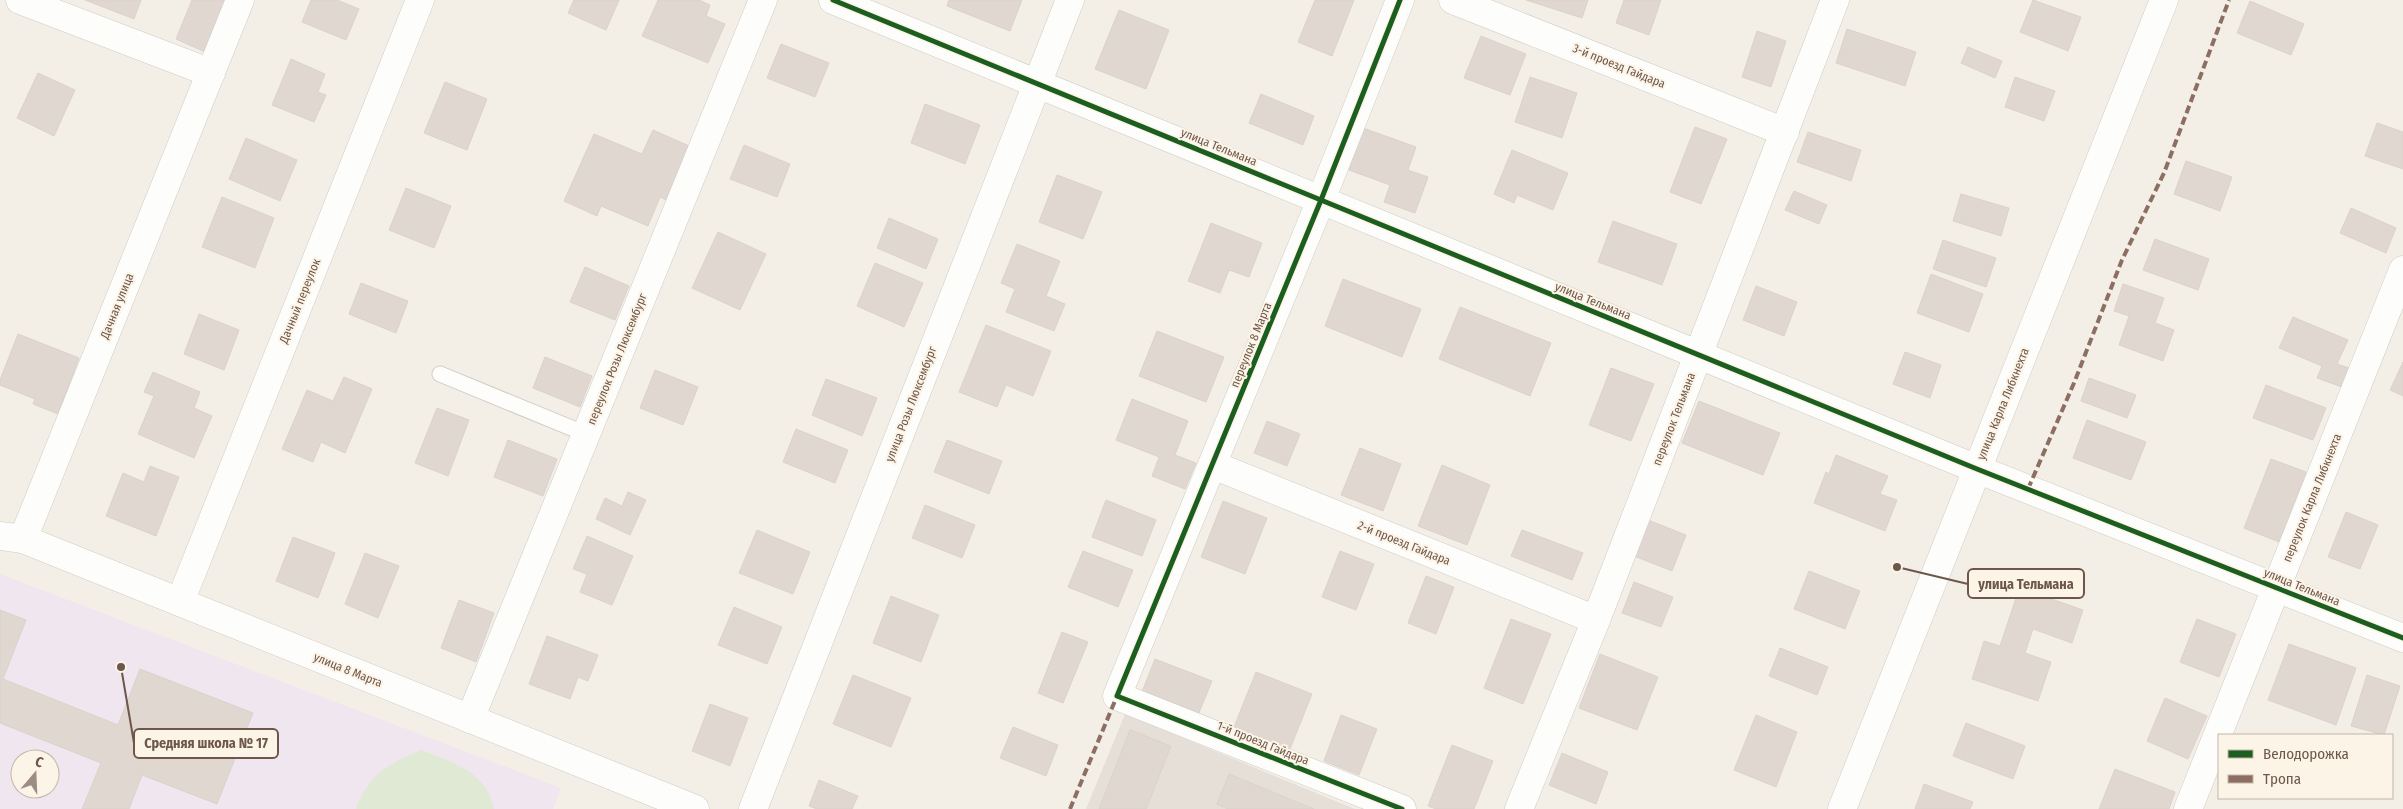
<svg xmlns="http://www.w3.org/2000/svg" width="2403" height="809" font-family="'Fira Sans Condensed',sans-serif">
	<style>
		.industrial { fill: #e5dfd8 }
		.education { fill: #f0e6ef; fill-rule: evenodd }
		.green { fill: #dfe9d3 }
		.building { fill: #dfd7d0; stroke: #dbd2ca }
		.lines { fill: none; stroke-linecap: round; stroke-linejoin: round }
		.service-casing { stroke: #d1cbc4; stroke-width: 17 }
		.minor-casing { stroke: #d1cbc4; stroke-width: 29 }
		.secondary-casing { stroke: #d2cbc4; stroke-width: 29 }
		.service { stroke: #fdfdfb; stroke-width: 15 }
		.minor { stroke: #fdfdfb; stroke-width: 28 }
		.secondary { stroke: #fdfdfb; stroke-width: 28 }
		.quiet { stroke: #8d6e63; stroke-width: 4; stroke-dasharray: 8 4; stroke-linecap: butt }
		.cycleway-casing { stroke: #fcf4e6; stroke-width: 8 }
		.cycleway { stroke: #1b5e20; stroke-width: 5 }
		.labels { text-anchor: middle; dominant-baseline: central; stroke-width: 4; stroke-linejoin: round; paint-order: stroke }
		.street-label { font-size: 12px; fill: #6d574b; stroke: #fcf4e6 }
		.leader { fill: none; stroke: #6d574b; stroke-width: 2 }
		.callout-dot { fill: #6d574b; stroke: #fcf4e6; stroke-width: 2 }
		.callout { fill: #fcf4e6; stroke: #6d574b; stroke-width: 2 }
		.callout-label { font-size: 14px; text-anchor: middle; font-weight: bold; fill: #6d574b }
	</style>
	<rect width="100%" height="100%" fill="#f3efe7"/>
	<path class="industrial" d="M1125 714 1355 809H1086Z"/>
	<path class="education" d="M0 574 561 788 553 809H0ZM20 759H50V789H20Z"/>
	<path class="green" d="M421 750C452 762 487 772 494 809H356C369 774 388 764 421 750Z"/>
	<g class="building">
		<path d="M85 0H141L134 19Z"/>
		<path d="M192 0H227L205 52 176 39Z"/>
		<path d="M311 0H337L359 9 346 40 302 22Z"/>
		<path d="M574 0H619L606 30 568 13Z"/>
		<path d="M658 0H699L710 5 706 16 725 24 708 63 642 36Z"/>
		<path d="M949 0H1022L1010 31 947 6Z"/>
		<path d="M1315 0H1354L1332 56 1298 42Z"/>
		<path d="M1526 0H1588L1582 18Z"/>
		<path d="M1624 0H1661L1649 35 1616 23Z"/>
		<path d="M2033 0 2081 17 2068 51 2020 32Z"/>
		<path d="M2250 1 2304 24 2291 55 2237 33Z"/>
		<path d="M1119 10 1169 30 1146 89 1095 69Z"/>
		<path d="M1847 29 1916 52 1905 86 1836 63Z"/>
		<path d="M1757 31 1786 41 1771 87 1742 77Z"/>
		<path d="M1481 36 1526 54 1510 95 1464 78Z"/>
		<path d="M781 44 829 63 815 97 767 78Z"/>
		<path d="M1968 47 2002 61 1995 78 1961 63Z"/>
		<path d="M291 59 325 74 318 92 326 95 314 122 272 105Z"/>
		<path d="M38 73 75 90 54 136 17 118Z"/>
		<path d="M1530 77 1577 93 1562 138 1515 122Z"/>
		<path d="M2015 77 2055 91 2044 121 2005 107Z"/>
		<path d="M445 82 487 99 467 150 424 133Z"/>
		<path d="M1261 94 1314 116 1303 145 1249 123Z"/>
		<path d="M925 104 980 125 965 164 911 143Z"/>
		<path d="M2377 123 2403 132V169L2365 156Z"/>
		<path d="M1695 127 1727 139 1701 204 1670 192Z"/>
		<path d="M1363 128 1416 147 1408 170 1428 177 1415 213 1384 202 1390 185 1349 170Z"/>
		<path d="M653 130 696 149 672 203 660 197 648 226 601 206 597 216 564 201 594 134 642 154Z"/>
		<path d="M1808 132 1861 150 1851 181 1797 162Z"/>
		<path d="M246 138 297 160 280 201 229 179Z"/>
		<path d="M744 145 790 164 777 197 730 179Z"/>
		<path d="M1512 150 1568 173 1553 210 1517 195 1514 203 1494 194Z"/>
		<path d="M2186 161 2232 177 2220 211 2174 194Z"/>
		<path d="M1057 175 1102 192 1083 239 1039 222Z"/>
		<path d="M406 188 451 206 434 248 389 230Z"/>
		<path d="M1794 191 1827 205 1819 224 1785 210Z"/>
		<path d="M1961 194 2009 208 2001 236 1953 221Z"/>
		<path d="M222 197 274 218 255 268 202 247Z"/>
		<path d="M2351 208 2396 228 2386 253 2340 233Z"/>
		<path d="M889 218 938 239 926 269 877 248Z"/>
		<path d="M1613 221 1677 244 1662 285 1598 262Z"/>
		<path d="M1211 223 1262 243 1249 277 1229 270 1220 293 1188 281Z"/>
		<path d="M718 232 766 254 740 310 692 288Z"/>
		<path d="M2155 239 2209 259 2198 290 2143 270Z"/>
		<path d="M1943 240 1996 258 1986 287 1933 269Z"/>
		<path d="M1017 244 1060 261 1046 296 1065 304 1054 331 1006 312 1015 289 1001 283Z"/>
		<path d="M875 263 923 283 904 327 857 306Z"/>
		<path d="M585 267 629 286 615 320 570 302Z"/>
		<path d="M1931 274 1983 294 1969 332 1917 313Z"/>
		<path d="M1343 279 1421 309 1402 357 1325 326Z"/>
		<path d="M361 283 408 301 396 333 349 314Z"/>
		<path d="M2123 284 2164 298 2155 323 2174 330 2163 361 2119 345 2129 316 2114 311Z"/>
		<path d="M1756 286 1797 302 1784 336 1743 320Z"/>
		<path d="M1460 307 1551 343 1530 396 1439 359Z"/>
		<path d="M199 314 239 330 224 370 184 354Z"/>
		<path d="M2293 317 2348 340 2337 364 2349 368 2342 387 2317 378 2322 366 2279 348Z"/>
		<path d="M986 325 1051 351 1033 396 1006 385 997 407 959 392Z"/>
		<path d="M1157 331 1224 357 1206 402 1139 376Z"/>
		<path d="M18 334 79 358 58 414 33 404 35 399 0 385V380Z"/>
		<path d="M1905 352 1941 365 1930 398 1893 384Z"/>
		<path d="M545 357 592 376 580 407 533 388Z"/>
		<path d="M2403 362V396L2390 390Z"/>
		<path d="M1611 368 1654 384 1631 441 1589 425Z"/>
		<path d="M655 370 698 387 683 425 640 408Z"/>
		<path d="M153 372 200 392 194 408 212 416 194 458 138 434 154 396 144 392Z"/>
		<path d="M344 377 372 389 345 453 321 442 313 462 282 449 307 390 333 401Z"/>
		<path d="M2089 378 2136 395 2127 418 2081 401Z"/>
		<path d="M826 379 877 398 862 436 812 415Z"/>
		<path d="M2266 385 2326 408 2313 440 2253 418Z"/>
		<path d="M1132 399 1188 421 1175 455 1196 463 1185 489 1152 476 1159 457 1116 440Z"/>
		<path d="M1699 401 1780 433 1763 475 1682 443Z"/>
		<path d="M437 408 469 420 448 476 415 463Z"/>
		<path d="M2087 420 2146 442 2131 480 2073 458Z"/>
		<path d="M1267 421 1300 434 1287 466 1254 453Z"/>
		<path d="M796 429 848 450 835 483 783 462Z"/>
		<path d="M508 440 557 459 543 496 494 477Z"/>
		<path d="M947 440 1002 461 989 494 934 472Z"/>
		<path d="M1360 448 1401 464 1383 511 1341 495Z"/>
		<path d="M1836 455 1888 476 1880 494 1897 500 1885 531 1814 503 1826 472 1829 474Z"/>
		<path d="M2271 459 2306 472 2279 542 2244 528Z"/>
		<path d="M1442 465 1490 485 1467 545 1418 526Z"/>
		<path d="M150 466 179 477 156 536 106 516 123 473 144 482Z"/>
		<path d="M628 492 646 500 630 535 596 519 605 498 622 506Z"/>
		<path d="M1106 500 1156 520 1142 556 1092 537Z"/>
		<path d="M1223 501 1267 518 1245 574 1201 557Z"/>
		<path d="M925 505 975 525 962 558 912 538Z"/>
		<path d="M2346 512 2378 525 2360 569 2328 557Z"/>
		<path d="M1648 520 1686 535 1672 571 1634 556Z"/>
		<path d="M757 530 810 552 793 594 739 573Z"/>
		<path d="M1522 530 1583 553 1572 580 1511 556Z"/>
		<path d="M587 536 633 556 612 605 580 592 587 574 573 569Z"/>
		<path d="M293 537 335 553 318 598 276 581Z"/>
		<path d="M1083 551 1133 570 1118 607 1068 587Z"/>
		<path d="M1340 551 1374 564 1356 610 1322 597Z"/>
		<path d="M365 553 399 566 378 618 345 604Z"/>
		<path d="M1809 571 1860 591 1845 629 1794 609Z"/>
		<path d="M1426 576 1454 587 1436 634 1408 623Z"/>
		<path d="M1634 582 1673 597 1661 627 1622 613Z"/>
		<path d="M2021 583 2047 592 2046 597 2083 610 2072 643 2033 629 2025 653 2051 662 2038 701 1972 679 1984 641 2000 646Z"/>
		<path d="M891 596 939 615 921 662 873 643Z"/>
		<path d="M459 600 494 613 476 662 441 648Z"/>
		<path d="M734 607 782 627 767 664 718 645Z"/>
		<path d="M0 610 26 620 3 679 118 725 140 669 253 713 217 804 142 775 129 809H82L101 763 0 723Z"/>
		<path d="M1511 619 1551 634 1523 704 1484 688Z"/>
		<path d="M2197 619 2236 634 2219 677 2180 662Z"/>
		<path d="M1062 632 1088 642 1063 703 1038 693Z"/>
		<path d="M547 636 598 655 588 681 578 677 570 699 529 684Z"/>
		<path d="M2289 644 2356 668 2336 725 2268 700Z"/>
		<path d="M1780 648 1828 667 1817 695 1769 676Z"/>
		<path d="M1600 654 1658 677 1637 730 1579 708Z"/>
		<path d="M1155 659 1212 681 1198 715 1142 692Z"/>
		<path d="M1256 672 1312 694 1288 754 1232 732Z"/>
		<path d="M853 675 911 698 891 747 833 724Z"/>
		<path d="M2367 675 2400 686 2384 735 2351 726Z"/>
		<path d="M2165 698 2207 716 2188 759 2147 741Z"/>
		<path d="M710 704 748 718 730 766 692 751Z"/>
		<path d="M1341 715 1377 729 1359 775 1324 761Z"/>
		<path d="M1756 715 1797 732 1776 787 1734 770Z"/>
		<path d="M1966 723 2025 746 2013 779 1953 756Z"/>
		<path d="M1013 727 1058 745 1046 776 1000 758Z"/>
		<path d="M1130 730 1171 746 1146 809H1099Z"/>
		<path d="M1452 745 1493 761 1474 809H1436L1428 806Z"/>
		<path d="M1562 753 1608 772 1596 804 1549 785Z"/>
		<path d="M2115 769 2175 792 2169 809H2099Z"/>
		<path d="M1229 774 1314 809H1228L1217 804Z"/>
		<path d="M819 780 858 796 852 809H817L809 806Z"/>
		<path d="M1924 784 1973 802 1970 809H1915Z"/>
	</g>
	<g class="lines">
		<defs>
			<path id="service" d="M440 374 586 434"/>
			<g id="minor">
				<path d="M20 0 211 73"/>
				<path d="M833 0 1977 469 2403 638"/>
				<path d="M1400 0 1321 200 1117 696 1402 809"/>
				<path d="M1453 0 1785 132"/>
				<path d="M1213 465 1596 620"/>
				<path d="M0 536 23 539 695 809"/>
				<path d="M23 539 240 0"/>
				<path d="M180 602 420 0"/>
				<path d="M470 719 763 0"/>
				<path d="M753 809 1070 0"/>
				<path d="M1519 809 1596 620 1835 0"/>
				<path d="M2188 809 2403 270"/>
			</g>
			<path id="secondary" d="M1842 809 2164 0"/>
		</defs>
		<use href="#service" class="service-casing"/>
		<use href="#minor" class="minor-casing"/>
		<use href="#secondary" class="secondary-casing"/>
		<use href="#service" class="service"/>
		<use href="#minor" class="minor"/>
		<use href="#secondary" class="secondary"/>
		<g class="quiet">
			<path d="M2028 489 2074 383 2122 260 2164 173 2229 0"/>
			<path d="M1070 809 1117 696"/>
		</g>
		<defs>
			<g id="cycleway">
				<path d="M833 0 1977 469 2403 638"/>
				<path d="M1400 0 1321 200 1117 696 1402 809"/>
			</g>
		</defs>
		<use href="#cycleway" class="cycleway-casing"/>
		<use href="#cycleway" class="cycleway"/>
	</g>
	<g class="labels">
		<g class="street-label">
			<text transform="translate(1619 66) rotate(22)">3-й проезд Гайдара</text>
			<text transform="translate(1219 147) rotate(22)">улица Тельмана</text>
			<text transform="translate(300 301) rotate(-68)">Дачный переулок</text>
			<text transform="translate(1593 301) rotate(22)">улица Тельмана</text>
			<text transform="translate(117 306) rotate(-68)">Дачная улица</text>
			<text transform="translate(1251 345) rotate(-68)">переулок 8 Марта</text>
			<text transform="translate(617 359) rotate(-68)">переулок Розы Люксембург</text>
			<text transform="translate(911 404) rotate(-69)">улица Розы Люксембург</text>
			<text transform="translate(2003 404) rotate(-68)">улица Карла Либкнехта</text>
			<text transform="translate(1674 419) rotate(-69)">переулок Тельмана</text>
			<text transform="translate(2312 498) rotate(-68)">переулок Карла Либкнехта</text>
			<text transform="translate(1404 543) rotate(22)">2-й проезд Гайдара</text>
			<text transform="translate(2302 587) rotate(22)">улица Тельмана</text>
			<text transform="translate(348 670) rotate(22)">улица 8 Марта</text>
			<text transform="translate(1263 743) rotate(22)">1-й проезд Гайдара</text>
		</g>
	</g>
	<path class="leader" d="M1897 567L1968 584M121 667L134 743"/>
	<g class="callout-dot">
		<circle cx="1897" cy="567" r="5"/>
		<circle cx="121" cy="667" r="5"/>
	</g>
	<g class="callout">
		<rect x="1968" y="569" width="116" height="29" rx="5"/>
		<rect x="134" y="729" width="144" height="29" rx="5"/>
	</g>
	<g class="callout-label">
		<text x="2026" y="589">улица Тельмана</text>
		<text x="206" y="748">Средняя школа № 17</text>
	</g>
	<rect x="2218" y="734" width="175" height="65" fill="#fcf4e6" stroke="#c3b5a8"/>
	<rect x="2228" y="750" width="25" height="8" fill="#1b5e20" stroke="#c3b5a8"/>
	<text x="2263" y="759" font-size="15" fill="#6d574b">Велодорожка</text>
	<rect x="2228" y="775" width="25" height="8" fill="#8d6e63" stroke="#c3b5a8"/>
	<text x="2263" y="784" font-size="15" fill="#6d574b">Тропа</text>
	<g transform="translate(35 774) rotate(19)"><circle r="24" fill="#fcf4e6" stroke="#c3b5a8"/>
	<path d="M0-4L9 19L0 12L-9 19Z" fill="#9c8c82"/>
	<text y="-8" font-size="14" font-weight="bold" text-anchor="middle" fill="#6d574b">С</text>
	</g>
</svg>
